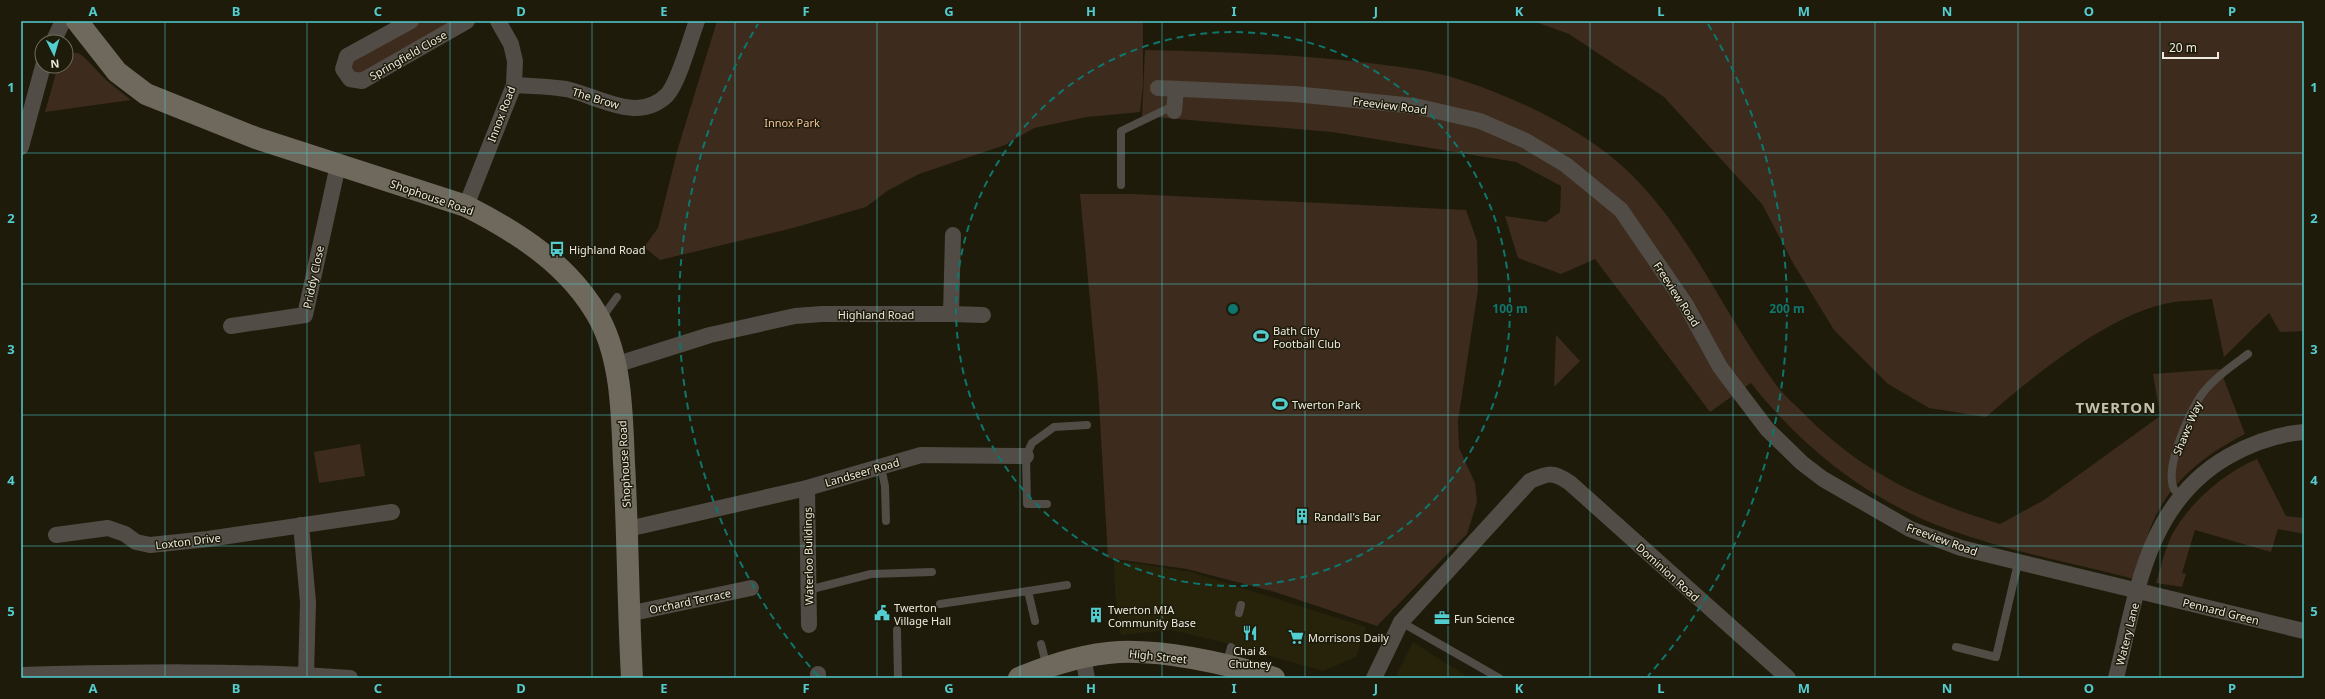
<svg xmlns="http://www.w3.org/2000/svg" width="2325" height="699" font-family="'Noto Sans',sans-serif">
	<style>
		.built { fill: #27230b }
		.green { fill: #3d2b1d }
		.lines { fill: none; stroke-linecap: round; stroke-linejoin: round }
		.lane { stroke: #514c45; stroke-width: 8 }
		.street { stroke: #514c45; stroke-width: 16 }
		.secondary { stroke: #6f685d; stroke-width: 22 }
		.grid { fill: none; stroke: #52cdd0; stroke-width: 1; stroke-opacity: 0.55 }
		.ring { fill: none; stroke: #0f766e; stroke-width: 2; stroke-dasharray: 7 5 }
		.labels { text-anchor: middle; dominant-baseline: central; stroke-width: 3; stroke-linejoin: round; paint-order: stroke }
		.street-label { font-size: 11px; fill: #eceadf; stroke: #1e1b0a }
		.park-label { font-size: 11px; fill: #f5c39b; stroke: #1e1b0a }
		.poi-label { font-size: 11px; fill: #eceadf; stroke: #1e1b0a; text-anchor: start }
		.district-label { font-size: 15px; font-weight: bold; letter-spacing: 1px; fill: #c3c0ab; stroke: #1e1b0a }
		.centre { fill: #0f766e; stroke: #1e1b0a; stroke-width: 2 }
		.ring-label { font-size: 12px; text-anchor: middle; font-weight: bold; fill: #0f766e; stroke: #1e1b0a; stroke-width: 3; stroke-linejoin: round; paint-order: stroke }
		.neatline { fill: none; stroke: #52cdd0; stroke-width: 1.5 }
		.grid-label { font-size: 13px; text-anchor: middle; font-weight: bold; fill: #52cdd0 }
	</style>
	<rect width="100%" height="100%" fill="#1e1b0a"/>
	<g class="built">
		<path d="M1114 560 1191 572 1366 627 1356 657 1323 671 1222 642 1171 630 1121 635 1115 592Z"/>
		<path d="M1413 642 1469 678H1395Z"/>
	</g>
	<g class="green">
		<path d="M421 21H461L362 76 354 75 349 60Z"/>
		<path d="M717 21H1143V84L1140 112 1087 117 1034 128 1005 145 919 174 887 191 866 207 793 228 660 260 644 247 658 228 678 148Z"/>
		<path d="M1533 21H2304V331L2280 332 2269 313 2224 357 2212 299C2195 301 2176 300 2160 305 2102 320 2031 378 1986 417L1929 408 1888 384 1834 330 1793 263 1762 204 1664 97 1569 34Z"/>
		<path d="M1145 50C1220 52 1295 54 1369 63 1400 67 1432 70 1461 80 1505 94 1555 117 1593 143 1680 202 1716 305 1777 386 1785 397 1797 406 1806 416 1865 474 1922 500 2000 524L2044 500 2160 416 2153 374 2220 369 2245 434C2204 455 2167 484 2150 529 2144 545 2139 562 2134 579 2072 563 2007 551 1947 529 1868 500 1803 449 1751 383L1710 412 1595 259 1561 274 1518 258 1505 216 1546 222 1560 212 1561 186 1516 162 1332 132 1142 116Z"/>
		<path d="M71 53H78L84 57 106 80 131 100 45 112 58 66H66V54Z"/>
		<path d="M1080 194H1133L1466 210 1477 241 1478 290 1458 421 1459 448 1475 483 1477 502 1467 534 1377 626 1275 592 1187 569 1108 558 1098 386Z"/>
		<path d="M1556 335 1580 361 1554 387Z"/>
		<path d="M360 444 365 476 319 483 314 452Z"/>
		<path d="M2257 459 2286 516 2304 518V534L2278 529 2271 552 2195 530 2182 573 2186 574 2182 587 2156 583C2161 567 2165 548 2173 533 2191 501 2224 473 2257 459Z"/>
	</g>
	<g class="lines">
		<g class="lane">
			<path d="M1121 185V131L1175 105"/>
			<path d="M601 319 617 297"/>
			<path d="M881 467 885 486 886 521"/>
			<path d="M2180 495C2156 483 2190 410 2202 394 2214 378 2232 366 2248 354"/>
			<path d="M1047 504H1027L1026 456 1032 443 1054 427 1087 425"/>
			<path d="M808 590 871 574 932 572"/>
			<path d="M1028 591 1067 585"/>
			<path d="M940 604 1028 591 1035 621"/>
			<path d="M1239 613 1241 605"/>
			<path d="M1401 622 1499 678"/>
			<path d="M897 630 898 678"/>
			<path d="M1041 644 1047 667"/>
			<path d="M1956 647 1996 657 2018 563"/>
			<path d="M1226 665 1231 647"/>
		</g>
		<g class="street">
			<path d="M411 21 347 56 343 69 350 79 362 81 467 21"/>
			<path d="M53 42 63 21"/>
			<path d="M514 85C531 86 549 86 566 89 598 96 638 124 667 95 679 82 690 39 697 21"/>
			<path d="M1158 88 1294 94 1415 106 1480 121 1526 141 1566 165 1621 210 1686 305 1720 367 1767 429 1802 463 1823 479 1910 529 1961 548 2304 631"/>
			<path d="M1174 111 1176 90"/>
			<path d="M21 147 43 66"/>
			<path d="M466 206 514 85 515 61 511 44 498 21"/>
			<path d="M951 314 983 315"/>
			<path d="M231 326 305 315 338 165"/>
			<path d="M615 365 710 335 795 316 822 314H951L953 235"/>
			<path d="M807 488 809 625"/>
			<path d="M301 525 308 602 306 675"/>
			<path d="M628 529 807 488 921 455 1026 456"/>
			<path d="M56 535 108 528 125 534 136 542 150 545 208 539 392 512"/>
			<path d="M628 614 751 588"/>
			<path d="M1083 657 1087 678"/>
			<path d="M818 674V678"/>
			<path d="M21 675C131 672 241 670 350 678"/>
			<path d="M1374 678 1401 622 1530 481C1548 473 1553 471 1570 483L1788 678"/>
			<path d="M2116 678C2137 593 2146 503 2229 456 2252 443 2277 434 2304 432"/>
		</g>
		<g class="secondary">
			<path d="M77 21 117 72 146 94 256 138 466 206C519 233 571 266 600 320 622 362 622 417 624 463 628 535 628 606 632 678"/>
			<path d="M1019 678C1050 665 1084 654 1119 652 1168 650 1227 664 1274 678"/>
		</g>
	</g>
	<path class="grid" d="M165 21V678M307 21V678M450 21V678M592 21V678M735 21V678M877 21V678M1020 21V678M1162 21V678M1305 21V678M1448 21V678M1590 21V678M1733 21V678M1875 21V678M2018 21V678M2160 21V678M21 153H2304M21 284H2304M21 415H2304M21 546H2304"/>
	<g class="ring">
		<circle cx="1233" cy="309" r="277"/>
		<path d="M818 676A554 554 0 0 1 758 24M1708 24A554 554 0 0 1 1648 676"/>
	</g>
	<defs>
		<symbol id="bus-bare" viewBox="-9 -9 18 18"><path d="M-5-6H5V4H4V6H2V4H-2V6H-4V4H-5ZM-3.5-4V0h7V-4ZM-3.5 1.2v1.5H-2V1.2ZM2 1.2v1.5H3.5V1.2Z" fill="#52cdd0" stroke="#1e1b0a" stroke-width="2.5" paint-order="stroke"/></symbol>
		<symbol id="stadium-bare" viewBox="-9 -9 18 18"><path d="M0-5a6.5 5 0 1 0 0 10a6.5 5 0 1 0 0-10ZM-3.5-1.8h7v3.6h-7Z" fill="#52cdd0" stroke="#1e1b0a" stroke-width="2.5" paint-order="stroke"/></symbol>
		<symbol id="building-bare" viewBox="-9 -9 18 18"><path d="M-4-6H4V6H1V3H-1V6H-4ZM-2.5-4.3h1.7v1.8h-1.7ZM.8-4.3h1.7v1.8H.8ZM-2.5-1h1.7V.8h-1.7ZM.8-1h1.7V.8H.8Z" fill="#52cdd0" stroke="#1e1b0a" stroke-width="2.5" paint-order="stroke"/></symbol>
		<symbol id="civic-bare" viewBox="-9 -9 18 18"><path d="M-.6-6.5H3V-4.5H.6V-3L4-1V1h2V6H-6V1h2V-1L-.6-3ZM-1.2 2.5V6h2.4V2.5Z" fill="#52cdd0" stroke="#1e1b0a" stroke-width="2.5" paint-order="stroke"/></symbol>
		<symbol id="office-bare" viewBox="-9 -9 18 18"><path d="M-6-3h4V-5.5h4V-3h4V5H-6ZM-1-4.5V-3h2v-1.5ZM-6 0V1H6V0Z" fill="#52cdd0" stroke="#1e1b0a" stroke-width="2.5" paint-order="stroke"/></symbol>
		<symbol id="restaurant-bare" viewBox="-9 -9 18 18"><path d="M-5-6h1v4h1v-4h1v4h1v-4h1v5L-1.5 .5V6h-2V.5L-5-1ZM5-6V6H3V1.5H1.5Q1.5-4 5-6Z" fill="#52cdd0" stroke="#1e1b0a" stroke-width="2.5" paint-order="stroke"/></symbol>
		<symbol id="supermarket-bare" viewBox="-9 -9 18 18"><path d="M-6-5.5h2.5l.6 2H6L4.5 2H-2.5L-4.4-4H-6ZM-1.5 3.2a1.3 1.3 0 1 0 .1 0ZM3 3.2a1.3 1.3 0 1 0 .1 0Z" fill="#52cdd0" stroke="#1e1b0a" stroke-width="2.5" paint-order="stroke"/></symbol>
	</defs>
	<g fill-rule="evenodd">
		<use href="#bus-bare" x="546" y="238" width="22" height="22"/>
		<use href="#stadium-bare" x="1250" y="325" width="22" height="22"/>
		<use href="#stadium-bare" x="1269" y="393" width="22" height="22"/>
		<use href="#building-bare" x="1291" y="505" width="22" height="22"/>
		<use href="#civic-bare" x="871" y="602" width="22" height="22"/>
		<use href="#building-bare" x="1085" y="604" width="22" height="22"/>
		<use href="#office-bare" x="1431" y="607" width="22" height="22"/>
		<use href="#restaurant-bare" x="1239" y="622" width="22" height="22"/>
		<use href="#supermarket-bare" x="1285" y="626" width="22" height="22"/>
	</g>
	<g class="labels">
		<g class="street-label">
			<text transform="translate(408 55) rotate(-30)">Springfield Close</text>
			<text transform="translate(596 98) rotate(17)">The Brow</text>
			<text transform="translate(1390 105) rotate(7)">Freeview Road</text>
			<text transform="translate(501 114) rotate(-69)">Innox Road</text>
			<text transform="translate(432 197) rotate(19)">Shophouse Road</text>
			<text transform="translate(313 277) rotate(-78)">Priddy Close</text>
			<text transform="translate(1677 294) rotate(57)">Freeview Road</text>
			<text x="876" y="314">Highland Road</text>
			<text transform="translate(2187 428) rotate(-67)">Shaws Way</text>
			<text transform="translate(624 464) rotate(-93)">Shophouse Road</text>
			<text transform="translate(862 472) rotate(-16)">Landseer Road</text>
			<text transform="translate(1942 539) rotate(20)">Freeview Road</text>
			<text transform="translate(188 541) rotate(-7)">Loxton Drive</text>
			<text transform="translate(808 556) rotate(-91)">Waterloo Buildings</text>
			<text transform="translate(1668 572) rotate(42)">Dominion Road</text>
			<text transform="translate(690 601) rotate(-12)">Orchard Terrace</text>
			<text transform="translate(2221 611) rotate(14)">Pennard Green</text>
			<text transform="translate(2127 634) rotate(-76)">Watery Lane</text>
			<text transform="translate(1158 656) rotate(6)">High Street</text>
		</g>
		<g class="park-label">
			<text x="792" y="122">Innox Park</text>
		</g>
		<g class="poi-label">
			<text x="569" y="249">Highland Road</text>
			<text x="1273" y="330">Bath City<tspan x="1273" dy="13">Football Club</tspan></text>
			<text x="1292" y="404">Twerton Park</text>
			<text x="1314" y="516">Randall's Bar</text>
			<text x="894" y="607">Twerton<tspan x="894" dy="13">Village Hall</tspan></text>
			<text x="1108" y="609">Twerton MIA<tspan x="1108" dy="13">Community Base</tspan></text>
			<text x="1454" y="618">Fun Science</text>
			<text x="1308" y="637">Morrisons Daily</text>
			<text x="1250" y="650" text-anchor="middle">Chai &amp;<tspan x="1250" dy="13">Chutney</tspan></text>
		</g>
		<g class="district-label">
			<text x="2116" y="407">TWERTON</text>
		</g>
	</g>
	<circle cx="1233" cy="309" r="6" class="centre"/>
	<g class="ring-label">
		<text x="1510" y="313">100 m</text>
		<text x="1787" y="313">200 m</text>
	</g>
	<rect width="2325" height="699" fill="none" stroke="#1e1b0a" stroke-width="44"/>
	<g transform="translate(54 54) rotate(175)"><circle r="19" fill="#1e1b0a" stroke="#706e5f"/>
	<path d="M0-3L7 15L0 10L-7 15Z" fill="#52cdd0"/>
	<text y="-6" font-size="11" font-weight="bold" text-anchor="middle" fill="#eceadf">N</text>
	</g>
	<path d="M2163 52v6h55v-6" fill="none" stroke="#eceadf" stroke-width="2"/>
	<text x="2169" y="52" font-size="12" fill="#eceadf" stroke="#1e1b0a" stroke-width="3" paint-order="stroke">20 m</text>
	<rect x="22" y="22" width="2281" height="655" class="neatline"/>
	<g class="grid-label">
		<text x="93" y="16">A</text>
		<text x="236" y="16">B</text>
		<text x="378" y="16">C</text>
		<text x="521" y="16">D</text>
		<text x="664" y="16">E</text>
		<text x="806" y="16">F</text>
		<text x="949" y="16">G</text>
		<text x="1091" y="16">H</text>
		<text x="1234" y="16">I</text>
		<text x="1376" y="16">J</text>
		<text x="1519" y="16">K</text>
		<text x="1661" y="16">L</text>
		<text x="1804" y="16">M</text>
		<text x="1947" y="16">N</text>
		<text x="2089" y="16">O</text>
		<text x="2232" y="16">P</text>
		<text x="11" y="92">1</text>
		<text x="2314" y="92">1</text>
		<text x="11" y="223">2</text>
		<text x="2314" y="223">2</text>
		<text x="11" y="354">3</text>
		<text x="2314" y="354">3</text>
		<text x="11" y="485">4</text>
		<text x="2314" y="485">4</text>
		<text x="11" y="616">5</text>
		<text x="2314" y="616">5</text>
		<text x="93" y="693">A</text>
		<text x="236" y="693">B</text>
		<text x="378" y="693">C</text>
		<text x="521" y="693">D</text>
		<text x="664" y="693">E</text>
		<text x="806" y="693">F</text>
		<text x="949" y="693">G</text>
		<text x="1091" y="693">H</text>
		<text x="1234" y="693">I</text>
		<text x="1376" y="693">J</text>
		<text x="1519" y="693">K</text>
		<text x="1661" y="693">L</text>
		<text x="1804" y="693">M</text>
		<text x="1947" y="693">N</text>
		<text x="2089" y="693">O</text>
		<text x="2232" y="693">P</text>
	</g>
</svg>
